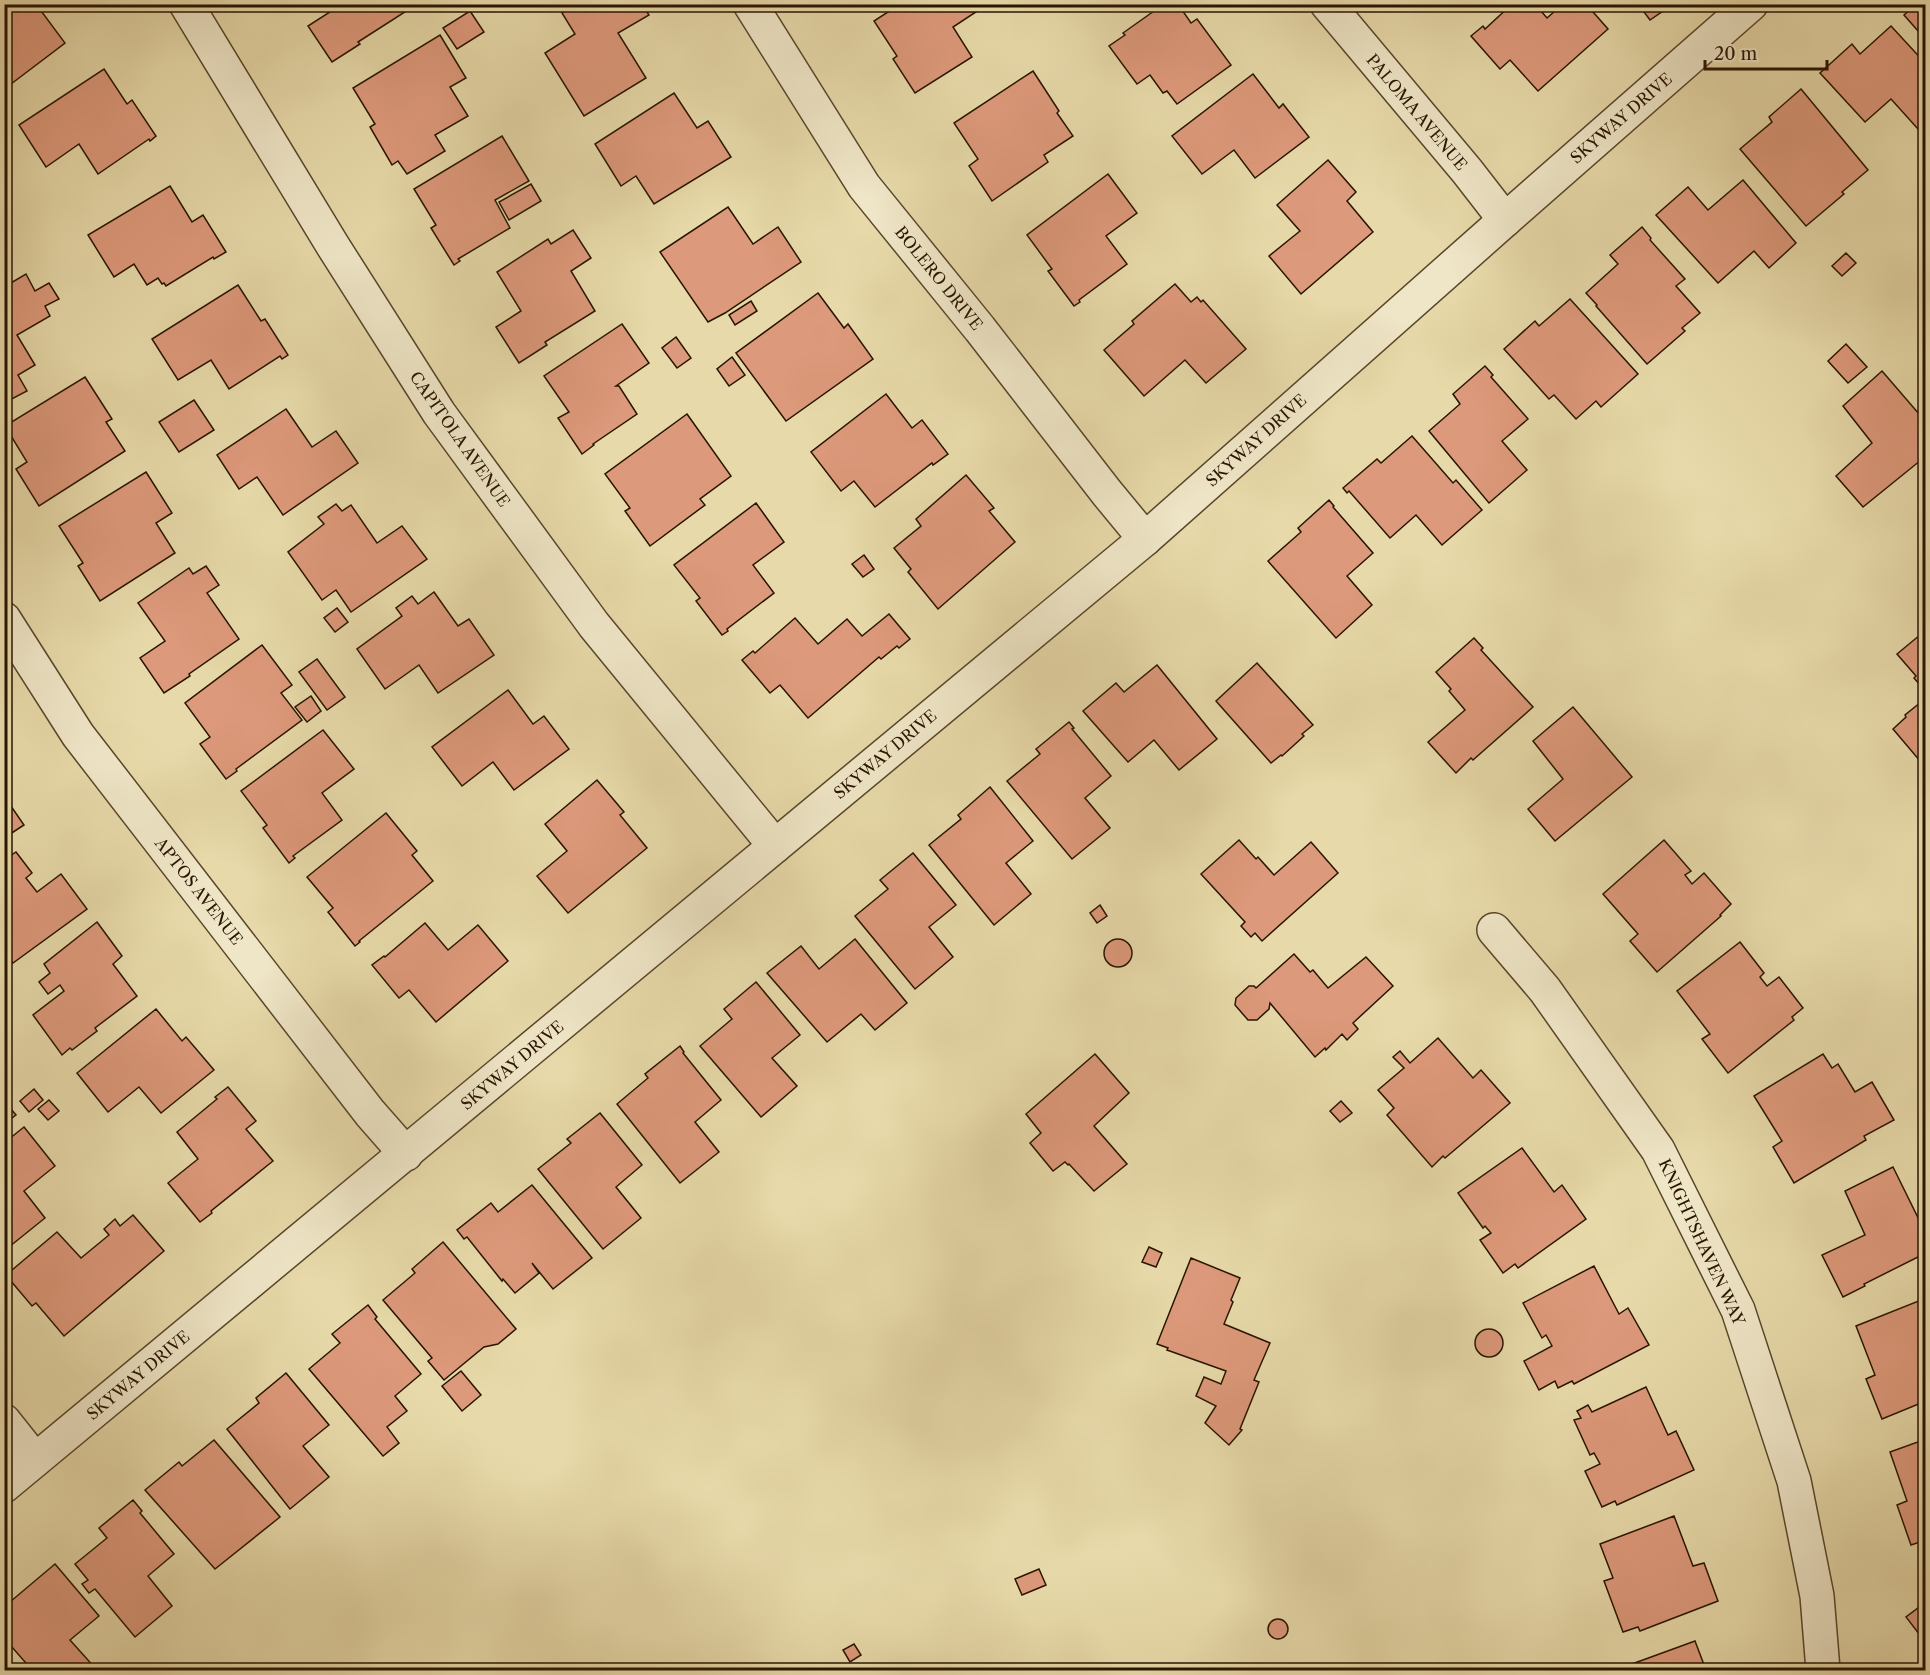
<svg xmlns="http://www.w3.org/2000/svg" width="1930" height="1675" font-family="'Libre Caslon Text',serif">
	<style>
		.building { fill: #dd997b; stroke: #281500; stroke-width: 1.5 }
		.lines { fill: none; stroke-linecap: round; stroke-linejoin: round }
		.street-casing { stroke: #58462a; stroke-width: 36 }
		.street { stroke: #efe6c7; stroke-width: 33 }
		.labels { text-anchor: middle; dominant-baseline: central; stroke-width: 6; stroke-linejoin: round; paint-order: stroke }
		.street-label { font-size: 16px; fill: #281500; stroke: #efe6c7 }
	</style>
	<rect width="100%" height="100%" fill="#e7d9a9"/>
	<filter id="stains"><feTurbulence type="fractalNoise" baseFrequency=".00333" numOctaves="4"/><feColorMatrix values="0 0 0 0 .2 0 0 0 0 .09 0 0 0 0 .02 0 0 0 .5 -.17"/></filter>
	<radialGradient id="worn" r=".72"><stop offset=".6" stop-color="#630" stop-opacity="0"/><stop offset="1" stop-color="#630" stop-opacity=".3"/></radialGradient>
	<g class="building">
		<path d="M4 4H36L65 43 11 84 4 75Z"/>
		<path d="M330 4H412L407 8 408 10 358 42 360 44 332 62 308 26 333 10Z"/>
		<path d="M575 4H642L649 15 618 33 646 78 584 116 545 53 575 34 562 13Z"/>
		<path d="M900 4H984L985 6 953 27 972 57 915 93 893 59 897 56 874 21Z"/>
		<path d="M1164 4H1178L1191 23 1197 19 1231 65 1177 104 1167 91 1163 93 1150 75 1137 84 1109 46 1125 35 1123 33Z"/>
		<path d="M1512 4H1535L1547 18 1563 4H1586L1608 29 1538 91 1510 60 1500 69 1471 36 1483 26 1485 29Z"/>
		<path d="M1654 4H1658L1663 11 1650 20 1644 12Z"/>
		<path d="M1916 4H1926V40L1904 15Z"/>
		<path d="M470 11 484 32 457 49 443 28Z"/>
		<path d="M1891 26 1926 64V122L1918 129 1891 99 1865 122 1820 73 1852 44 1860 54Z"/>
		<path d="M440 35 466 78 450 87 468 116 435 135 445 151 407 174 398 161 392 165 370 127 375 124 353 88Z"/>
		<path d="M104 69 127 104 132 100 156 136 150 141 149 139 98 174 79 144 46 167 19 125Z"/>
		<path d="M1033 71 1059 111 1057 113 1073 136 1044 155 1048 162 992 201 969 166 978 159 954 123Z"/>
		<path d="M1253 74 1279 108 1283 104 1309 137 1255 178 1234 150 1202 174 1172 136Z"/>
		<path d="M1801 89 1868 170 1842 192 1844 194 1806 226 1740 149 1772 122 1769 117Z"/>
		<path d="M674 93 697 128 708 121 731 157 654 204 636 176 621 186 595 144Z"/>
		<path d="M502 136 529 181 495 200 510 228 458 259 460 261 454 265 431 228 436 225 414 189Z"/>
		<path d="M1328 160 1356 192 1347 201 1373 232 1301 294 1269 256 1300 231 1277 205Z"/>
		<path d="M1108 174 1137 213 1106 236 1127 264 1079 300 1080 302 1074 306 1048 271 1052 269 1027 235Z"/>
		<path d="M1743 180 1796 243 1769 268 1754 251 1718 283 1656 215 1688 187 1708 210Z"/>
		<path d="M531 184 541 201 509 220 499 202Z"/>
		<path d="M170 186 192 222 203 215 226 252 214 259 213 257 166 286 164 283 162 284 158 278 147 285 134 264 114 277 88 235Z"/>
		<path d="M728 207 753 244 778 227 801 262 725 313 708 322 660 252Z"/>
		<path d="M1642 227 1651 238 1650 240 1685 279 1676 286 1700 313 1682 328 1685 331 1647 364 1596 306 1597 305 1586 293 1618 264 1610 255Z"/>
		<path d="M573 230 591 258 571 271 595 311 545 342 547 345 519 363 496 327 521 311 497 272 548 239 551 244Z"/>
		<path d="M1846 253 1856 263 1842 276 1832 266Z"/>
		<path d="M26 274 35 291 49 283 59 299 45 306 50 316 17 335 35 365 18 375 27 391 4 403V287Z"/>
		<path d="M1175 284 1191 302 1197 297 1201 302 1203 300 1246 349 1206 383 1185 360 1144 396 1104 350 1134 324 1132 321Z"/>
		<path d="M238 285 261 321 265 319 288 355 282 359 280 356 229 389 211 360 178 380 152 339Z"/>
		<path d="M818 293 844 328 848 324 873 359 786 421 736 353Z"/>
		<path d="M1570 299 1638 374 1601 407 1596 401 1576 419 1554 395 1549 399 1504 349 1535 321 1539 326Z"/>
		<path d="M751 301 757 311 735 325 729 315Z"/>
		<path d="M622 324 649 363 616 386H619L637 414 593 444 594 445 582 454 558 418 569 412 544 376Z"/>
		<path d="M676 337 691 358 677 368 662 348Z"/>
		<path d="M1846 344 1867 367 1848 383 1828 361Z"/>
		<path d="M732 357 745 375 729 386 717 369Z"/>
		<path d="M1485 366 1493 375 1491 377 1528 419 1502 441 1527 470 1489 503 1429 431 1460 404 1453 394Z"/>
		<path d="M1882 371 1926 422V456L1863 507 1836 476 1872 443 1843 406Z"/>
		<path d="M85 377 112 419 106 422 125 451 39 506 16 469 27 462 5 426Z"/>
		<path d="M886 394 912 428 922 420 948 454 933 465 932 463 875 507 854 481 841 491 811 452Z"/>
		<path d="M194 400 214 430 179 452 159 422Z"/>
		<path d="M286 409 312 447 336 431 358 463 283 515 257 477 239 489 217 455Z"/>
		<path d="M687 414 731 476 700 499 705 505 650 546 625 511 630 508 605 474Z"/>
		<path d="M1412 436 1453 483 1456 480 1482 510 1442 545 1416 515 1390 538 1349 491 1347 493 1343 488 1377 459 1381 463Z"/>
		<path d="M146 472 172 513 156 523 175 553 100 601 78 566 83 563 59 526Z"/>
		<path d="M966 475 994 508 989 511 1015 542 938 609 908 572 911 569 894 548 921 526 916 519Z"/>
		<path d="M1329 500 1334 506 1333 507 1373 553 1347 576 1372 605 1336 638 1268 561 1301 532 1298 528Z"/>
		<path d="M756 503 784 542 753 565 774 593 727 629 728 631 722 635 696 601 700 598 674 565Z"/>
		<path d="M336 504 342 511 351 505 377 543 402 526 427 559 351 612 336 590 322 600 288 552 324 524 318 517Z"/>
		<path d="M864 555 874 569 863 577 852 564Z"/>
		<path d="M206 566 219 585 207 593 239 639 189 674 190 676 164 693 140 658 165 641 138 603 189 568 193 574Z"/>
		<path d="M434 592 458 626 469 619 494 655 438 693 419 665 385 689 357 649 402 616 396 608 412 596 418 604Z"/>
		<path d="M337 608 348 622 335 632 324 618Z"/>
		<path d="M889 614 910 639 899 648 897 646 881 659 879 657 808 718 780 685 770 693 742 660 753 651 755 653 795 618 818 644 847 619 862 636Z"/>
		<path d="M1926 630V692L1914 678 1916 676 1897 654Z"/>
		<path d="M1474 638 1483 648 1481 650 1533 707 1473 760 1471 758 1456 773 1428 742 1465 710 1449 691 1451 689 1436 672Z"/>
		<path d="M262 645 292 685 281 693 302 720 236 769 237 771 226 779 200 744 210 737 185 703Z"/>
		<path d="M317 659 345 697 327 710 299 672Z"/>
		<path d="M1257 663 1313 725 1302 734 1304 736 1282 756 1281 755 1271 763 1216 701Z"/>
		<path d="M1157 665 1217 739 1179 770 1154 740 1128 762 1083 711 1116 683 1124 692Z"/>
		<path d="M508 690 533 724 544 716 569 749 514 790 493 762 462 786 432 747Z"/>
		<path d="M311 696 321 711 307 722 295 707Z"/>
		<path d="M1926 698V768L1893 729 1906 717 1905 715Z"/>
		<path d="M1573 707 1632 777 1555 841 1528 809 1563 779 1533 741Z"/>
		<path d="M1069 722 1074 728 1072 729 1111 776 1085 798 1110 828 1072 859 1007 781 1040 754 1036 749Z"/>
		<path d="M323 730 354 769 322 793 342 820 293 856 295 858 289 863 263 828 267 825 241 791Z"/>
		<path d="M597 780 624 812 620 815 647 848 568 913 537 876 567 851 545 824Z"/>
		<path d="M990 787 1033 841 1006 863 1031 894 994 925 929 845 961 819 958 815Z"/>
		<path d="M4 796 24 825 4 838Z"/>
		<path d="M386 813 417 851 412 855 433 881 359 941 360 942 355 946 328 912 333 908 307 877Z"/>
		<path d="M1239 840 1256 859 1258 857 1274 875 1311 842 1338 873 1262 941 1255 933 1251 937 1241 926 1245 922 1201 874Z"/>
		<path d="M1664 840 1691 871 1685 875 1692 884 1704 873 1731 904 1720 915 1721 916 1657 972 1630 941 1638 934 1603 894Z"/>
		<path d="M16 852 32 873 26 878 37 892 61 874 87 909 13 963 4 952V860Z"/>
		<path d="M913 853 956 905 929 927 953 957 915 989 855 916 888 889 880 880Z"/>
		<path d="M1100 905 1107 916 1097 923 1090 913Z"/>
		<path d="M97 922 122 956 113 964 137 996 95 1028 97 1031 72 1050 70 1048 62 1055 33 1015 64 991 60 985 48 994 39 982 50 973 44 964Z"/>
		<path d="M425 923 448 950 478 925 508 961 436 1022 409 990 399 998 372 965 384 956 385 957Z"/>
		<circle cx="1118" cy="953" r="14"/>
		<path d="M855 939 907 1003 875 1030 861 1014 827 1042 767 973 801 946 819 969Z"/>
		<path d="M1740 942 1764 973 1760 977 1767 986 1779 977 1803 1008 1792 1017 1794 1020 1728 1073 1702 1039 1710 1034 1677 991Z"/>
		<path d="M1294 954 1310 972 1313 970 1328 988 1366 957 1393 986 1353 1023 1358 1029 1347 1040 1342 1034 1326 1050 1325 1048 1315 1057 1270 1003 1269 1009 1257 1020H1248L1235 1005 1236 998 1249 986H1254L1256 988Z"/>
		<path d="M756 982 800 1035 772 1058 797 1086 761 1117 700 1046 732 1019 724 1009Z"/>
		<path d="M156 1009 182 1041 186 1037 214 1070 161 1113 139 1087 108 1112 77 1073Z"/>
		<path d="M1438 1038 1473 1078 1481 1070 1510 1103 1445 1158 1443 1156 1432 1167 1387 1115 1394 1108 1378 1090 1404 1068 1393 1057 1400 1051 1410 1063Z"/>
		<path d="M680 1046 684 1052 683 1053 721 1100 695 1122 719 1152 680 1183 617 1104 648 1078 645 1074Z"/>
		<path d="M1095 1054 1129 1093 1094 1126 1127 1164 1094 1191 1069 1164 1068 1165 1065 1162 1053 1171 1030 1143 1041 1133 1026 1114Z"/>
		<path d="M1823 1054 1832 1068 1838 1064 1855 1092 1872 1082 1894 1120 1864 1136 1866 1140 1794 1183 1773 1147 1782 1141 1754 1096Z"/>
		<path d="M228 1087 256 1121 246 1129 273 1161 211 1211 212 1213 200 1222 168 1183 198 1159 177 1132 217 1099 215 1097Z"/>
		<path d="M34 1089 43 1100 29 1112 20 1101Z"/>
		<path d="M49 1100 59 1111 48 1120 38 1109Z"/>
		<path d="M4 1101 16 1115 4 1124Z"/>
		<path d="M1341 1101 1352 1113 1340 1122 1330 1111Z"/>
		<path d="M600 1113 642 1165 616 1187 641 1218 603 1249 538 1169 571 1143 567 1139Z"/>
		<path d="M24 1127 55 1166 24 1191 45 1218 4 1251V1143Z"/>
		<path d="M1522 1148 1554 1192 1562 1185 1586 1219 1518 1268 1515 1264 1503 1273 1480 1240 1491 1233 1485 1226 1483 1228 1458 1193Z"/>
		<path d="M1893 1167 1926 1234V1253L1864 1284 1865 1286 1843 1297 1822 1255 1865 1235 1845 1191Z"/>
		<path d="M532 1185 592 1258 553 1289 532 1263 539 1273 515 1293 503 1279 502 1281 467 1237 464 1239 457 1230 491 1203 498 1212Z"/>
		<path d="M133 1215 164 1251 64 1336 36 1303 32 1306 5 1274 11 1269 12 1270 57 1232 81 1258 109 1235 104 1229 115 1219 120 1226Z"/>
		<path d="M443 1242 516 1329 498 1344 484 1347 444 1380 428 1361 432 1358 383 1300 415 1273 412 1269Z"/>
		<path d="M1149 1247 1162 1253 1156 1267 1142 1262Z"/>
		<path d="M1191 1258 1240 1278 1231 1300 1233 1302 1224 1324 1270 1343 1254 1380 1259 1382 1240 1429 1242 1430 1229 1445 1205 1423 1216 1406 1196 1396 1204 1377 1221 1384 1226 1371 1167 1350 1168 1348 1157 1344Z"/>
		<path d="M1594 1266 1619 1314 1628 1308 1649 1345 1574 1384 1572 1381 1558 1388 1555 1381 1539 1390 1524 1361 1552 1346 1546 1335 1542 1338 1523 1303Z"/>
		<path d="M1926 1298V1401L1882 1419 1866 1379 1875 1375 1856 1326Z"/>
		<path d="M368 1305 377 1317 375 1319 421 1374 395 1396 407 1411 387 1427 399 1443 383 1456 309 1369 340 1343 332 1334Z"/>
		<circle cx="1489" cy="1343" r="14"/>
		<path d="M461 1371 481 1395 462 1411 442 1386Z"/>
		<path d="M286 1373 329 1425 303 1446 329 1477 290 1509 227 1429 259 1403 256 1398Z"/>
		<path d="M1646 1387 1668 1435 1676 1431 1694 1470 1617 1505 1615 1501 1602 1507 1585 1471 1600 1464 1594 1453 1590 1455 1574 1420 1581 1418 1577 1411 1588 1405 1592 1412Z"/>
		<path d="M1926 1439V1540L1911 1545 1897 1505 1907 1501 1890 1452Z"/>
		<path d="M214 1440 280 1517 215 1569 145 1490 179 1462 182 1466Z"/>
		<path d="M133 1500 142 1511 140 1513 174 1554 148 1576 172 1606 135 1637 95 1589 89 1593 82 1584 88 1580 75 1564 107 1538 99 1528Z"/>
		<path d="M1674 1516 1693 1566 1704 1563 1718 1601 1640 1631 1638 1627 1623 1632 1604 1581 1613 1578 1600 1544Z"/>
		<path d="M55 1564 99 1616 70 1640 96 1669 94 1670H32L4 1638V1607Z"/>
		<path d="M1039 1569 1046 1585 1022 1595 1015 1579Z"/>
		<path d="M1926 1602V1643L1906 1617Z"/>
		<circle cx="1278" cy="1629" r="10"/>
		<path d="M1695 1641 1706 1670H1622L1621 1668Z"/>
		<path d="M854 1644 861 1655 850 1662 843 1650Z"/>
	</g>
	<g class="lines">
		<defs>
			<g id="street">
				<path d="M186 4 333 246 439 413 594 625 775 846"/>
				<path d="M750 4 864 186 980 329 1107 493 1145 539"/>
				<path d="M1327 4 1467 171 1505 220"/>
				<path d="M4 619 78 735 370 1113 406 1154"/>
				<path d="M1494 930 1545 990 1658 1150 1738 1310 1794 1481 1817 1596 1823 1670"/>
				<path d="M4 1421 35 1460"/>
				<path d="M4 1486 1145 539 1505 220 1751 4"/>
			</g>
		</defs>
		<use href="#street" class="street-casing"/>
		<use href="#street" class="street"/>
	</g>
	<g class="labels">
		<g class="street-label">
			<text transform="translate(1417 112) rotate(50)">PALOMA AVENUE</text>
			<text transform="translate(1621 118) rotate(-41)">SKYWAY DRIVE</text>
			<text transform="translate(939 278) rotate(51)">BOLERO DRIVE</text>
			<text transform="translate(460 439) rotate(55)">CAPITOLA AVENUE</text>
			<text transform="translate(1256 440) rotate(-42)">SKYWAY DRIVE</text>
			<text transform="translate(885 754) rotate(-40)">SKYWAY DRIVE</text>
			<text transform="translate(199 891) rotate(52)">APTOS AVENUE</text>
			<text transform="translate(512 1065) rotate(-40)">SKYWAY DRIVE</text>
			<text transform="translate(1702 1242) rotate(65)">KNIGHTSHAVEN WAY</text>
			<text transform="translate(138 1375) rotate(-40)">SKYWAY DRIVE</text>
		</g>
	</g>
	<rect width="1930" height="1675" fill="none" stroke="#e7d9a9" stroke-width="24"/>
	<rect x="6" y="6" width="1918" height="1663" fill="none" stroke="#281500" stroke-width="3"/>
	<rect x="12" y="12" width="1906" height="1651" fill="none" stroke="#281500" stroke-width="1.5"/>
	<path d="M1705 60v9h122v-9" fill="none" stroke="#281500" stroke-width="3"/>
	<text x="1714" y="60" font-size="18" fill="#281500" stroke="#efe6c7" stroke-width="4.5" paint-order="stroke">20 m</text>
	<rect width="100%" height="100%" filter="url(#stains)"/>
	<rect width="100%" height="100%" fill="url(#worn)"/>
</svg>
